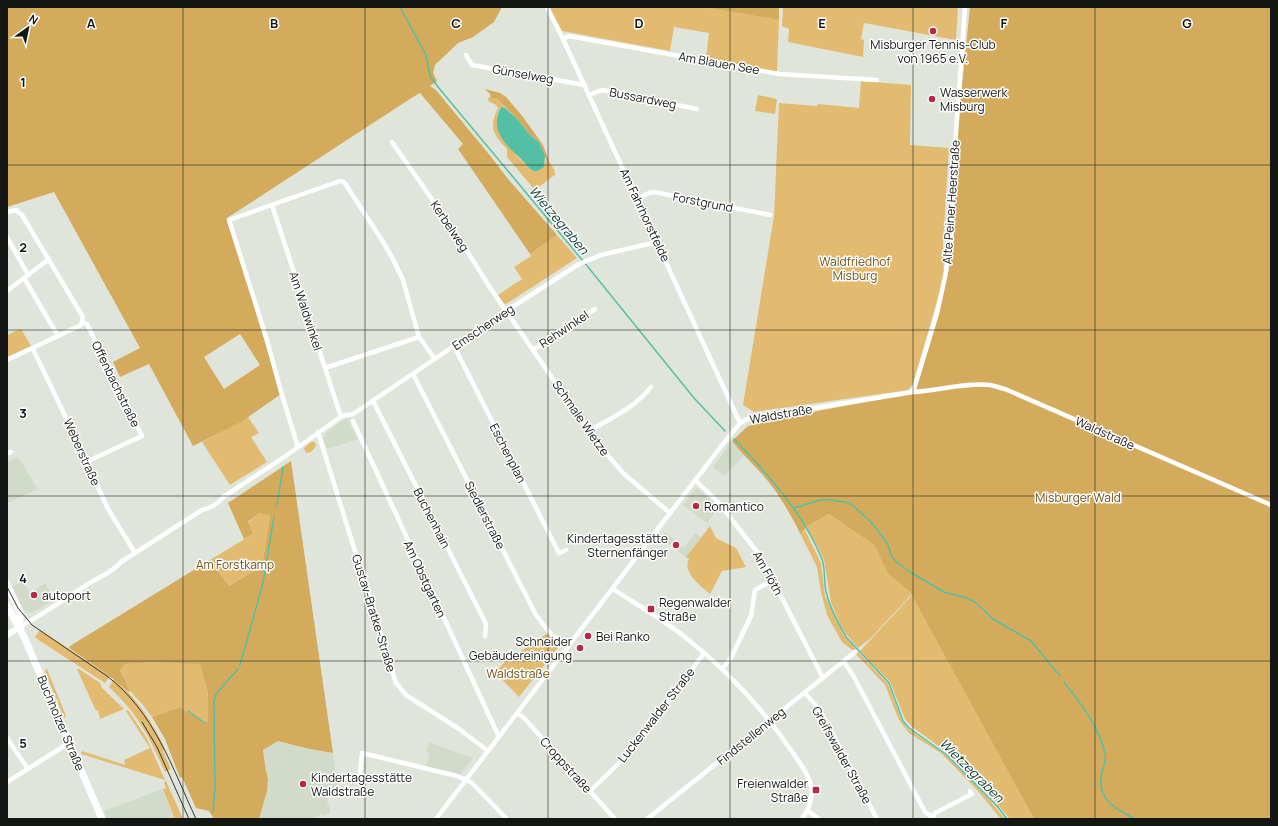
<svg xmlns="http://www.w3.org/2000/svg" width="1278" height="826" font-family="Manrope,sans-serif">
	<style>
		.built { fill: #d2dac9 }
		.green { fill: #e3bb70 }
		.forest { fill: #d4ab5d; fill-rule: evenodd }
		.water { fill: #53c0a5 }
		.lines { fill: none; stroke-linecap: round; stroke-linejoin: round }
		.stream { stroke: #53c0a5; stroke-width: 1.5 }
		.minor { stroke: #fff; stroke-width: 4.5 }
		.tertiary { stroke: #fff; stroke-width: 6 }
		.secondary { stroke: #fff; stroke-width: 7 }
		.tram { stroke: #323531; stroke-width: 1 }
		.grid { fill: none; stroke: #141613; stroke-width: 1; stroke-opacity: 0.55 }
		.poi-dot { fill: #b8274a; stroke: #fff; stroke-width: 1.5 }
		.labels { text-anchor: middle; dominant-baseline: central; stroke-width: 3; stroke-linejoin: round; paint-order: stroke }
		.poi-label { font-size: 12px; fill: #141613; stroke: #fff; text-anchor: start }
		.street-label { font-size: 12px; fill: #141613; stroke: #fff }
		.park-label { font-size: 12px; fill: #6c5014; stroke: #fff }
		.water-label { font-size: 13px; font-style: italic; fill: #083b30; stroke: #fff }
		.grid-label { font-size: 13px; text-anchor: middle; font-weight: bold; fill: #141613; stroke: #fff; stroke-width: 3; stroke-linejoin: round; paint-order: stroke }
	</style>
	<rect width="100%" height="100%" fill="#dfe5da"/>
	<g class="built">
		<path d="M346 419H347L358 439 327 449 323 437 326 436 325 434 340 422Z"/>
		<path d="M732 441 744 456 724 476 713 467Z"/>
		<path d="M18 457 38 489 7 503V462Z"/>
		<path d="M697 487 718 508 707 523 683 505Z"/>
		<path d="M665 532 684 548 695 533 701 537 686 557 661 538Z"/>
		<path d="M22 581 30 593 45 583 55 599 34 612 30 613 25 611 12 587Z"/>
		<path d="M278 741 305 748 333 753 338 790 329 795 327 802 330 808V813L323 816 321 814 312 819H259L267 791 268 779 266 771 263 749Z"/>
		<path d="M429 742 458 753 473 758 460 775 426 767 430 753 426 751Z"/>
		<path d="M165 788 179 819H107L104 811Z"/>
	</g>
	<g class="green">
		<path d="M549 7H703L779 20 777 72 706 58 709 33 674 27 670 51 562 31Z"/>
		<path d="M783 7H958L956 40 864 23 861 39 864 40 863 57 788 42 789 29 782 26Z"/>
		<path d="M861 81 911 85 910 145 949 148 943 243 944 277 913 384 908 390 754 412 743 405 774 216 779 103 817 106 818 104 859 108Z"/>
		<path d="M758 95 777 99 775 114 755 111Z"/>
		<path d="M489 97 496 98 505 108 502 107 499 109 497 118 515 154 531 170 535 171 544 167 545 160 547 162 549 161 555 171 554 172 556 174 535 190 507 157V149C494 135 488 128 498 108L496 105 488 101Z"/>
		<path d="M557 235 577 258 506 304 503 303 498 295 522 279 514 267 531 256 530 254Z"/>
		<path d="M21 329 31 346 7 357V335Z"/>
		<path d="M248 417 259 433 251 437 267 462 230 485 202 442Z"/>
		<path d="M311 442H315L316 446 311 452 306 453 304 448Z"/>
		<path d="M259 513 270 514 262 566 229 586 210 560 253 534 248 523Z"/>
		<path d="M829 514 874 545 888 574 910 592 911 595 870 639 858 648 845 633 841 626 831 603 824 560 818 547 806 527Z"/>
		<path d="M710 526 716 538 736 548 746 567 722 571 710 594C701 586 682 573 689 559L686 557Z"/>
		<path d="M805 530 821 563 825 596 833 613 844 636 856 649 854 651 842 642 827 615 821 592 817 567 801 535Z"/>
		<path d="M912 595 1034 819H1010L990 796 948 753 911 726 905 719 890 682 860 651Z"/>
		<path d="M40 630 110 676 105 683 40 641 35 637Z"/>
		<path d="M548 633 560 645 519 697 495 672 505 662Z"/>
		<path d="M858 652 888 684 902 721 908 729 946 755 987 797 1005 819H1001L977 790 941 753 909 733 899 720 885 685 856 654Z"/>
		<path d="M155 662 200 663 208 695V722H205L180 707 152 717 143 705 130 691 120 670 125 664Z"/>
		<path d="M47 669 66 716 64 718 46 674 45 670Z"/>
		<path d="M77 669H79L100 683 102 688 124 709 100 719 98 710 96 711Z"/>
		<path d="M114 679C137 698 153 723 165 749L163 751 171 769 165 772C149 736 138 714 109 687Z"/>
		<path d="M128 710 146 737 165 780 81 754 82 751 125 765 124 760 150 748 126 711Z"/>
		<path d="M166 781 183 819H175L163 789 166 788 164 782Z"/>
	</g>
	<g class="forest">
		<path d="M7 7H502L494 22 473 37 458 43 435 65 433 73 437 81 430 86 436 90 492 158 508 179 557 235 530 254 458 149 463 144 420 93 413 97 227 218 281 394 241 422 193 446 149 364 120 377 113 362 140 348 54 192 7 207ZM240 334 260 365 224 389 204 357Z"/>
		<path d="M703 7H779V20Z"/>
		<path d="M970 7H1271V819H1034L910 592 888 574 874 545 829 514 806 527 801 535C790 513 778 492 762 474 752 463 741 453 732 441L748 426 823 410 915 393 939 314 953 246 957 135Z"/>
		<path d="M485 89 500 93 506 97 523 117 543 145 549 161 547 162 539 142 530 135 517 119 496 98H491L490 94Z"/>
		<path d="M291 461 333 753 305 748 278 741 263 750 266 771 268 779 267 791 259 819H214L209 811 196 808 182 777 180 778 165 739 152 717 180 707 204 722H208V694L200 664 155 662 125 664 120 670 130 691 129 692 107 674 69 648 70 646 210 560 229 586 262 566 270 515 259 513 248 522 253 534 244 539 228 503Z"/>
	</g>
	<path class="water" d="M502 107 505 108 517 119 530 135 539 142 545 156 544 167C541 169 538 171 535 171 530 171 525 163 521 159 509 148 492 133 498 115 499 111 499 109 502 107Z"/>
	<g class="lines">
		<g class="stream">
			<path d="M400 7 426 55 430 76 438 87 588 267 694 398 725 431"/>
			<path d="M734 439C768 474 803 513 822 559 826 570 823 584 827 595 830 609 839 624 846 637L889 683 903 721 909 728 947 755 997 806 1007 819"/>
			<path d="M277 505 283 467"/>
			<path d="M794 508 820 500H832L850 503 870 521 882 536 887 543 892 557 899 564 910 572 944 592 967 598 975 602 993 619 1031 641 1060 676"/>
			<path d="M240 665 263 583 274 517"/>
			<path d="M1064 682C1081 704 1098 725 1105 753 1107 762 1102 769 1101 777 1098 801 1118 810 1135 819"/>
			<path d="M188 711 205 723"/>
			<path d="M213 812 215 789 214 701 216 694 238 669"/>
		</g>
		<g class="minor">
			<path d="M547 7 563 39 740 423"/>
			<path d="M563 39 569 36 779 74 877 80"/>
			<path d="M466 55 472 65 585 85"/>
			<path d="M589 95 602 90 697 109"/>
			<path d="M392 142 454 231 493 292 597 443 624 474 670 513"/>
			<path d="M637 199 649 193 654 192 770 215"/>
			<path d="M272 205 341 417"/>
			<path d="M7 212 16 210 22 215 83 317 81 325 7 360"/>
			<path d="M7 237 28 275"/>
			<path d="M24 278 58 336"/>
			<path d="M7 291 49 259"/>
			<path d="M82 322 87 324 142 436 86 462"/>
			<path d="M454 346 559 553 566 550"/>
			<path d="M33 349 80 447 107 507 135 553"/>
			<path d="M533 350 595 309"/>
			<path d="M325 368 419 337"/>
			<path d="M413 374 536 615 549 632 567 648"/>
			<path d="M913 392 937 313 945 277 951 245 954 161 965 7"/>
			<path d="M373 401 486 624 485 636"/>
			<path d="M353 421 499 737"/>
			<path d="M589 431C610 419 636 407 651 387"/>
			<path d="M318 432 396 683 406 695 459 729 488 751"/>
			<path d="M298 447 282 395 266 337 229 220 340 181 344 182 380 237 393 259 403 280 419 337 435 359"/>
			<path d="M7 453 11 452"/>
			<path d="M695 480 719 503 761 557 823 678"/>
			<path d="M613 589C637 605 663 619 686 638 727 670 764 710 793 753 799 762 807 772 810 782 814 795 810 808 802 819"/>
			<path d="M20 627C43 614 65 599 88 584 99 577 112 573 121 562L202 510C210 508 218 504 223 497L280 460 342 416 353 414 506 311 579 264 601 255 657 242"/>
			<path d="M844 662 854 677 925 812 935 819"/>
			<path d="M722 669 731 658 751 616 755 590 773 580"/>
			<path d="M805 693 818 708 827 723 877 819"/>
			<path d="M517 713 523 717 615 819"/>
			<path d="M7 738 28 769"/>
			<path d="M360 773 362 753 457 776 471 782 507 819"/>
			<path d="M7 782 69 743"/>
			<path d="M590 791 617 765 640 740 704 653"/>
			<path d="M808 811 819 819"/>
			<path d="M933 817 935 813 972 794 970 791"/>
			<path d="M436 819 719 449 740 423 747 419 913 392C938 391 966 382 990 385 995 386 1000 388 1005 389L1271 505"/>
			<path d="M647 819 855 652"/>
		</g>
		<path class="tertiary" d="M7 635 20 627"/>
		<g class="secondary">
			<path d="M7 584 20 613V627"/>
			<path d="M7 605 25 639 102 819"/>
		</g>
		<g class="tram">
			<path d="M7 587 18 608 32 625 107 676C154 712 172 767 196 819"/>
			<path d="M142 722 157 747 189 819"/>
		</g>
	</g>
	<path class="grid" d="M183 7V819M365 7V819M548 7V819M730 7V819M913 7V819M1095 7V819M7 165H1271M7 330H1271M7 496H1271M7 661H1271"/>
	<g class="poi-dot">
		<circle cx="933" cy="31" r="4"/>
		<circle cx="932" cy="99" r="4"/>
		<circle cx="696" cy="506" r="4"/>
		<circle cx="676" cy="545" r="4"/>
		<circle cx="34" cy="595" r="4"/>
		<rect x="647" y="605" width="8" height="8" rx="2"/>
		<circle cx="588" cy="636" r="4"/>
		<circle cx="580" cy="648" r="4"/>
		<circle cx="303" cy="784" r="4"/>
		<rect x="812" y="786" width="8" height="8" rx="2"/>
	</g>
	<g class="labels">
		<g class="poi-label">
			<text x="933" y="44" text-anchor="middle">Misburger Tennis-Club<tspan x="933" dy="14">von 1965 e.V.</tspan></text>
			<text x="940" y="92">Wasserwerk<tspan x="940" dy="14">Misburg</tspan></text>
			<text x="704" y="506">Romantico</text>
			<text x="668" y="538" text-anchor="end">Kindertagesstätte<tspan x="668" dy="14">Sternenfänger</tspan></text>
			<text x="42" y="595">autoport</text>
			<text x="659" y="602">Regenwalder<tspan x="659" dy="14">Straße</tspan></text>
			<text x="596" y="636">Bei Ranko</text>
			<text x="572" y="641" text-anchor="end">Schneider<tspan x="572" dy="14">Gebäudereinigung</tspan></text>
			<text x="311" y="777">Kindertagesstätte<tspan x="311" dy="14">Waldstraße</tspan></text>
			<text x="808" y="783" text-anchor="end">Freienwalder<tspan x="808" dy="14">Straße</tspan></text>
		</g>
		<g class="street-label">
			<text transform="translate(719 63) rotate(10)">Am Blauen See</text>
			<text transform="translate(523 74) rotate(10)">Günselweg</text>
			<text transform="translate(643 98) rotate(11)">Bussardweg</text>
			<text transform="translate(703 202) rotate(11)">Forstgrund</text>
			<text transform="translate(951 202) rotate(-86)">Alte Peiner Heerstraße</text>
			<text transform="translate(645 215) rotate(65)">Am Fahrhorstfelde</text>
			<text transform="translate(450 226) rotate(56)">Kerbelweg</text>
			<text transform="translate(306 311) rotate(72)">Am Waldwinkel</text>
			<text transform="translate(483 327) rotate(-34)">Emscherweg</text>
			<text transform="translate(564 329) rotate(-34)">Rehwinkel</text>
			<text transform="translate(116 384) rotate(64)">Offenbachstraße</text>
			<text transform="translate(781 414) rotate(-10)">Waldstraße</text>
			<text transform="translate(581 418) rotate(55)">Schmale Wietze</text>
			<text transform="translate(1105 433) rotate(24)">Waldstraße</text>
			<text transform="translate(82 452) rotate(66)">Weberstraße</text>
			<text transform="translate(508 453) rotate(63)">Eschenplan</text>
			<text transform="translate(485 515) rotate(63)">Siedlerstraße</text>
			<text transform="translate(432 518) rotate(63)">Buchenhain</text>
			<text transform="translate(768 573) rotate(61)">Am Flöth</text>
			<text transform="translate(425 579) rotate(65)">Am Obstgarten</text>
			<text transform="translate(374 613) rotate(73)">Gustav-Bratke-Straße</text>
			<text transform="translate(656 715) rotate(-52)">Luckenwalder Straße</text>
			<text transform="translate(61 723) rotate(67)">Buchholzer Straße</text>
			<text transform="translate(751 736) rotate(-39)">Findstellenweg</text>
			<text transform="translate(842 755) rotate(61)">Greifswalder Straße</text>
			<text transform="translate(566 765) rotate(48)">Croppstraße</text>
		</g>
		<g class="park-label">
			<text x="855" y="261">Waldfriedhof<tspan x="855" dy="14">Misburg</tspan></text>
			<text x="1078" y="497">Misburger Wald</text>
			<text x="235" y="564">Am Forstkamp</text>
			<text x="518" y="673">Waldstraße</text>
		</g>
		<g class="water-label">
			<text transform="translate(559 220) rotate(50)">Wietzegraben</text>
			<text transform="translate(972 770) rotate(45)">Wietzegraben</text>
		</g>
	</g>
	<g class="grid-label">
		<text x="91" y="28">A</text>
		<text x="274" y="28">B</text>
		<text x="456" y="28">C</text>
		<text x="639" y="28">D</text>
		<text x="822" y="28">E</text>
		<text x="1004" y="28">F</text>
		<text x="1187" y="28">G</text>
		<text x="23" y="87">1</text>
		<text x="23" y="252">2</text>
		<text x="23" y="418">3</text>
		<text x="23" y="583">4</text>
		<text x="23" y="748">5</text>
	</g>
	<rect width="1278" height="826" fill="none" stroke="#141613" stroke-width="16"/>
	<g transform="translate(28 28) rotate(33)" stroke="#ffffff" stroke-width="3" paint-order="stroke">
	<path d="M0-3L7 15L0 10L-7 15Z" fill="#141613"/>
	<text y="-6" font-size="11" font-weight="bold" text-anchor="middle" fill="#141613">N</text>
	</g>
</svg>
